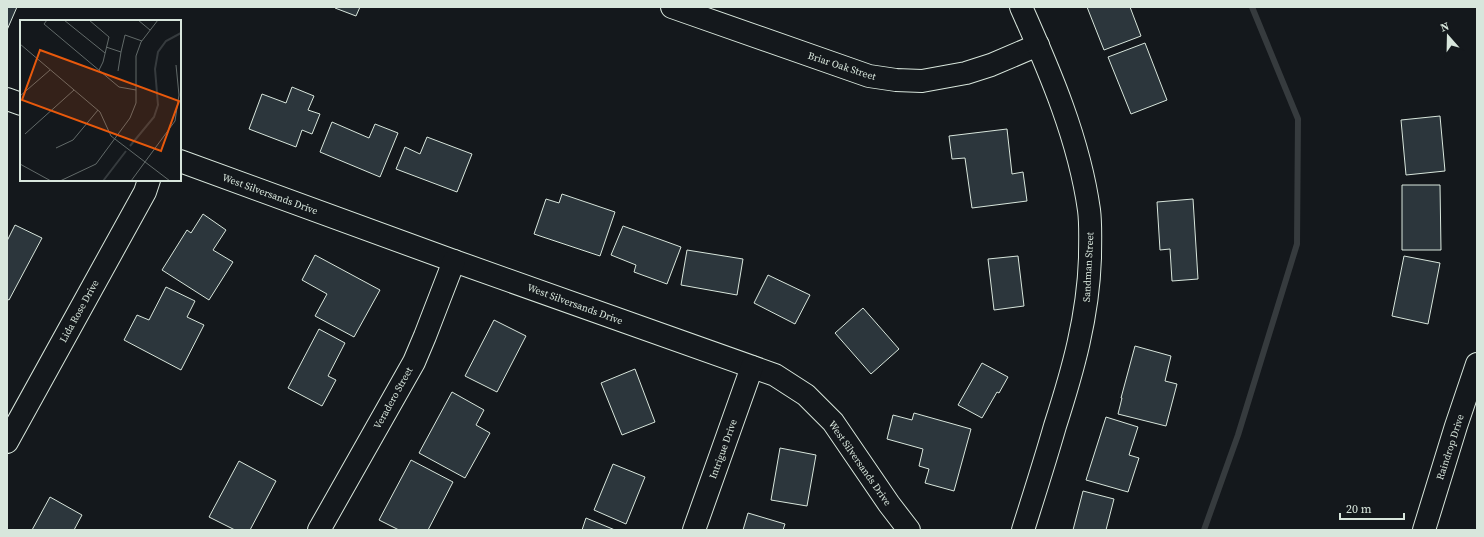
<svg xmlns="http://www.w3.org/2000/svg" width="1484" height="537" font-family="'Source Serif 4',serif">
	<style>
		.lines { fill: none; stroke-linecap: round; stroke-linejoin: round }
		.stream { stroke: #363b3e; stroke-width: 6 }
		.building { fill: #2c363c; stroke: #d8e6dc }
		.minor-casing { stroke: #d8e6dc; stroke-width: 24 }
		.minor { stroke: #14181c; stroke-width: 22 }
		.labels { text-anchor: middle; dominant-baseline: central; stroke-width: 3; stroke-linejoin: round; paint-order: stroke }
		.street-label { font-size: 10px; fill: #d8e6dc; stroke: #14181c }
		.inset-river { fill: none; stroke: #363b3e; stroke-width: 2 }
		.inset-road { fill: none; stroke: #626a69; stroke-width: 1 }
		.view { fill: #e8590c; fill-opacity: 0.15; stroke: #e8590c; stroke-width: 2 }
		.inset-edge { fill: none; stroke: #d8e6dc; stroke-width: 2 }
	</style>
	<rect width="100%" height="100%" fill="#14181c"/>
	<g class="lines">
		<path class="stream" d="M1204 530 1238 435 1297 244 1298 119 1252 7"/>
	</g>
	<g class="building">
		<path d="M7 7H17L7 30Z"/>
		<path d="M336 7H360L356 16 335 8Z"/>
		<path d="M1087 7H1130L1141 36 1104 50Z"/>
		<path d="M1145 43 1167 100 1131 114 1108 57Z"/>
		<path d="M292 87 314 96 308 110 320 114 312 134 302 130 296 147 249 129 262 94 286 103Z"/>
		<path d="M1440 116 1445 171 1406 175 1401 120Z"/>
		<path d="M332 122 369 138 375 124 398 133 380 177 320 152Z"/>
		<path d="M1007 129 1012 174 1023 172 1027 201 972 208 965 158 952 159 949 136Z"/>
		<path d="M427 137 472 154 457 192 396 169 405 147 420 154Z"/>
		<path d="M1402 185H1440L1441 250H1402Z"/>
		<path d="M562 194 615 212 600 256 534 234 546 199 559 203Z"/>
		<path d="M1193 199 1198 279 1172 281 1170 249 1160 250 1157 202Z"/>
		<path d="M203 214 226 230 213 250 233 262 209 300 162 270 187 230 191 233Z"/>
		<path d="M15 225 42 238 9 300 7 299V241Z"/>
		<path d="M623 226 681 247 667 284 634 272 636 265 611 255Z"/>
		<path d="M687 250 743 259 737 295 681 285Z"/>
		<path d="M315 255 380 290 354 337 315 316 327 294 302 280Z"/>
		<path d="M1018 256 1024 306 994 310 988 259Z"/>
		<path d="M1404 256 1440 263 1428 324 1392 316Z"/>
		<path d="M768 275 810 295 795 324 754 303Z"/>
		<path d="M166 287 195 301 187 317 204 325 181 370 124 340 137 315 149 320Z"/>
		<path d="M863 308 899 349 871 374 835 333Z"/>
		<path d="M494 320 526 336 497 392 465 376Z"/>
		<path d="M319 329 345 343 328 376 336 380 322 406 288 388Z"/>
		<path d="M1135 346 1171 356 1165 381 1177 384 1166 426 1118 414 1122 398H1121Z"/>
		<path d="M982 363 1008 377 999 393 997 392 982 418 958 405Z"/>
		<path d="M635 369 655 422 622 435 601 383Z"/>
		<path d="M452 392 484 410 476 425 490 433 465 478 419 453Z"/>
		<path d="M914 413 971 429 954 491 925 483 929 469 919 466 923 449 887 439 893 415 912 420Z"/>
		<path d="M1106 417 1138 427 1129 455 1139 458 1128 492 1086 480Z"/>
		<path d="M780 448 816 455 807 506 771 500Z"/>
		<path d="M411 460 453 482 428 530H399L379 520Z"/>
		<path d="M239 461 276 481 250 530H235L209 517Z"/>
		<path d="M613 464 645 477 626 524 594 510Z"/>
		<path d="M1083 491 1114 499 1106 530H1073Z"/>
		<path d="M50 497 82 515 74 530H32Z"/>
		<path d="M748 513 785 524 783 530H743Z"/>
		<path d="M586 518 615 530H582Z"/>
	</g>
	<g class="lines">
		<defs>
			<g id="minor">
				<path d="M672 7 869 76 896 80 922 81 966 73 991 65 1038 45"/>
				<path d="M1021 7C1050 72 1079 139 1089 210 1091 225 1090 242 1090 258 1088 317 1073 370 1055 426 1045 461 1034 495 1023 530"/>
				<path d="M7 99 21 104"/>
				<path d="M180 161 454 261 775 375 806 395 833 422 889 504 909 530"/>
				<path d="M7 442 145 192 149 180"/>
				<path d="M319 530 414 362 425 336 454 261"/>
				<path d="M694 530 752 367"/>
				<path d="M1424 530 1456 426 1477 364"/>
			</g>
		</defs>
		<use href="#minor" class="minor-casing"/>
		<use href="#minor" class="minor"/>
	</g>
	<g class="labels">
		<g class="street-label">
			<text transform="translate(842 66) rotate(18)">Briar Oak Street</text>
			<text transform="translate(270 194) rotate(20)">West Silversands Drive</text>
			<text transform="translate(1088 267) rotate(-87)">Sandman Street</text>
			<text transform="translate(575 304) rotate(20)">West Silversands Drive</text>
			<text transform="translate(79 311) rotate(-61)">Lida Rose Drive</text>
			<text transform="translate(393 398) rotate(-61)">Veradero Street</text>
			<text transform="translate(1450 447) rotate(-72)">Raindrop Drive</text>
			<text transform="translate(723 449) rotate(-70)">Intrigue Drive</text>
			<text transform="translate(860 463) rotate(55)">West Silversands Drive</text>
		</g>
	</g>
	<g transform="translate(20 20)">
		<rect width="161" height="161" fill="#14181c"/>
		<path class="inset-river" d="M110 126 134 97 138 85 135 49 138 32 146 21 161 13M83 161 106 131"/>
		<path class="inset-road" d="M27 0 24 4 99 67 116 70M44 0 85 33M69 0 89 17 83 42 79 50M118 0 130 10M0 24 80 92 91 116 150 161M86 27 101 32 105 15 122 21M98 51 101 32M0 76 30 50M5 114 54 70M36 128 53 120 78 90M0 144 31 161M40 161 76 144 110 98 116 83V36L121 22 138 0M111 161 155 101 159 75 156 45"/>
		<path class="view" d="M20 30 159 81 141 131 2 80Z"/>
		<rect width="161" height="161" class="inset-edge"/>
	</g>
	<rect width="1484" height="537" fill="none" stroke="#d8e6dc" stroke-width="16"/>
	<g transform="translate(1448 36) rotate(340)" stroke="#14181c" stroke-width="3" paint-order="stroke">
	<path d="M0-3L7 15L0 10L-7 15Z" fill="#d8e6dc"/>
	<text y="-6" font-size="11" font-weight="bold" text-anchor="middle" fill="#d8e6dc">N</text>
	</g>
	<path d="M1340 513v6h64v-6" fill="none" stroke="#d8e6dc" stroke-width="2"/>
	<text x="1346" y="513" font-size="12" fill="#d8e6dc" stroke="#14181c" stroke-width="3" paint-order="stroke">20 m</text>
</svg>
